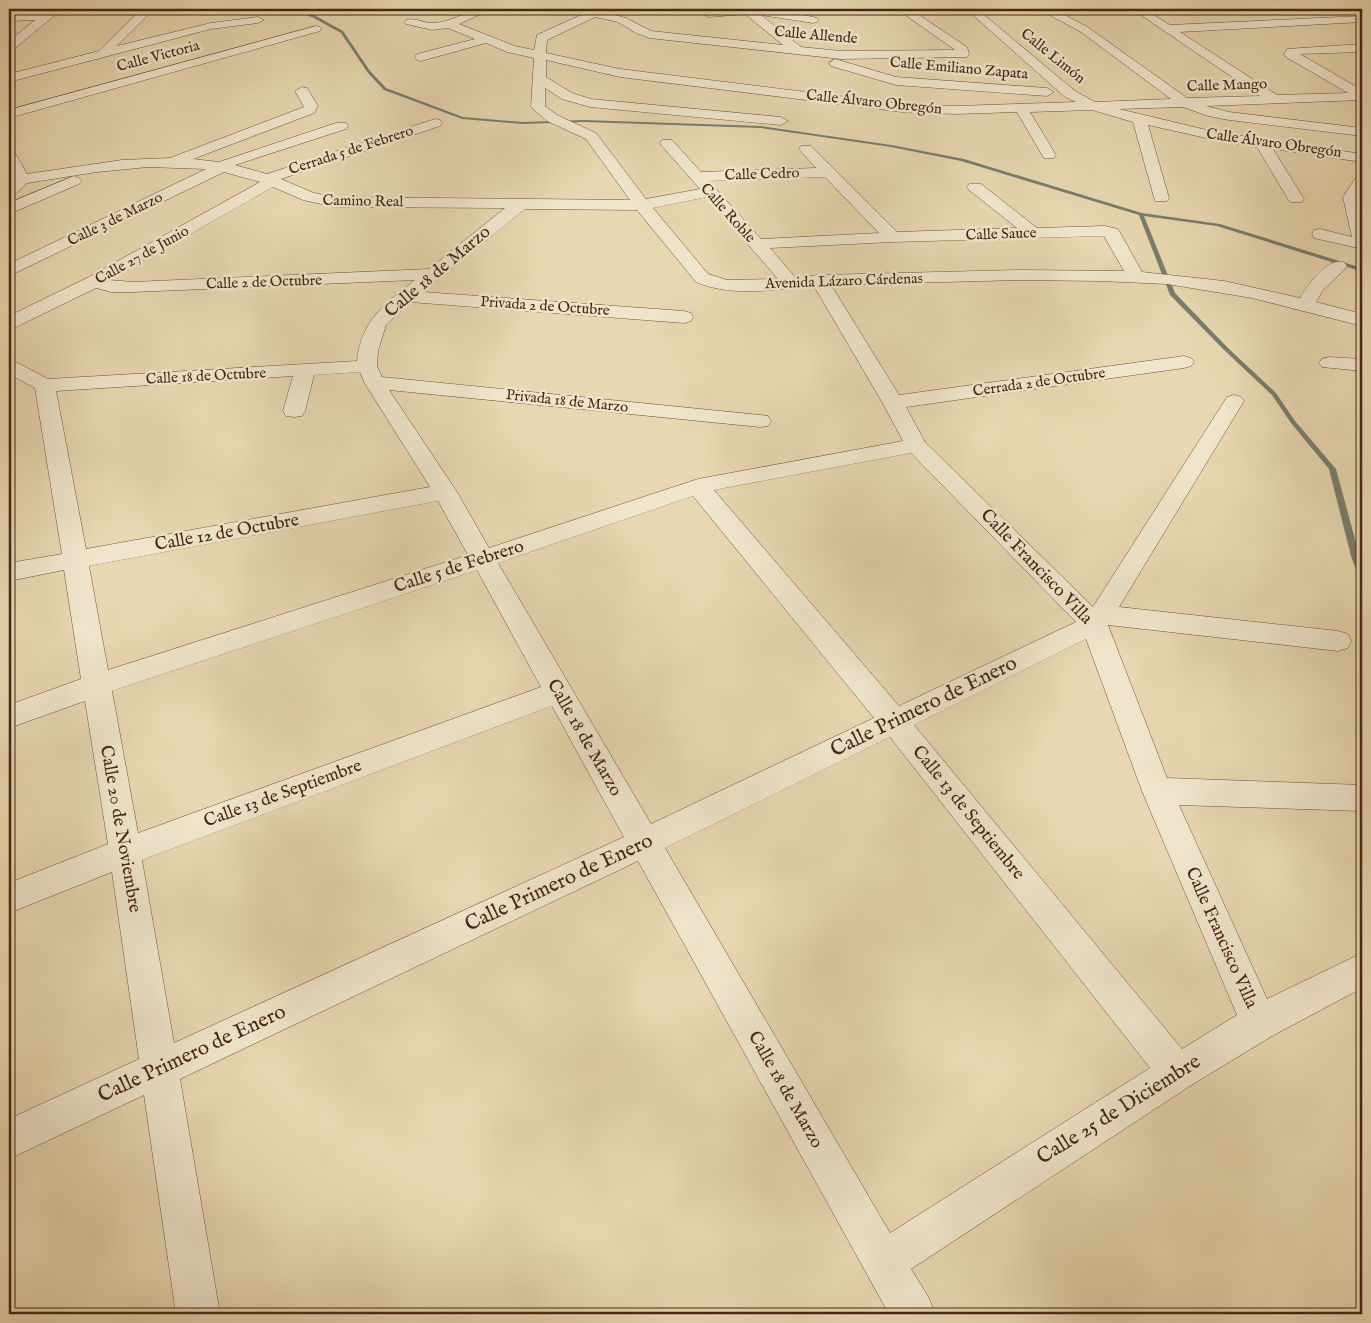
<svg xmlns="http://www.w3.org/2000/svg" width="1371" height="1323" font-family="'IM FELL English',serif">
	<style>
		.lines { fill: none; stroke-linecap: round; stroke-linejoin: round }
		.stream { fill: #787e6e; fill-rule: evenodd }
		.minor-casing { stroke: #70523c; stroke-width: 1 }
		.minor { fill: #f0e5cc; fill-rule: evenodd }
		.labels { text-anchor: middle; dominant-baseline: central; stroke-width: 5; stroke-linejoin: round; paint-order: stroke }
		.far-street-label { font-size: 15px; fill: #482515; stroke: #f0e5cc }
		.street-label { font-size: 18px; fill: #482515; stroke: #f0e5cc }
		.near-street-label { font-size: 21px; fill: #482515; stroke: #f0e5cc }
	</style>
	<rect width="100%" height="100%" fill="#e8d7b0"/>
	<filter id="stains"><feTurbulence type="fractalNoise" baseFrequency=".004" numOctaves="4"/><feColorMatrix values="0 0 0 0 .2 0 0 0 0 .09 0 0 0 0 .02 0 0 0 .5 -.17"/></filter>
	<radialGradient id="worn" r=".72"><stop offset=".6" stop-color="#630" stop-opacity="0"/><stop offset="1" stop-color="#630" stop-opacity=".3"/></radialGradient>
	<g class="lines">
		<path class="stream" d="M284 9H289L314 15 343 31 370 71 386 88 463 117 522 122 584 120 761 126 891 145 964 159 1142 213 1220 224 1362 268V272L1360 271 1217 226 1144 216 1175 293 1227 347 1276 393 1295 421 1336 469 1362 565V578L1358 575 1351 556 1329 469 1291 423 1272 395 1223 349 1170 295 1139 215 961 161 891 147 761 128 584 122 522 124 462 119 384 90 368 73 341 33 312 17Z"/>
		<defs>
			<g id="minor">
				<path d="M49 9H62L13 50 9 51V41L35 20 9 21V15L44 13Z"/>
				<path d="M142 9H154L117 46 211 23 258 17 264 20 258 23 211 29 9 82V74L99 51Z"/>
				<path d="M347 9H365L363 11 347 15 343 14 341 12Z"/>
				<path d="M477 9H492L459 24 515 46 534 50 537 35 594 9H607L604 12 626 18 651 31 783 45 745 14 709 17 703 14C717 1 798 13 817 18L819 20 817 22 813 23 761 15 801 47 841 51 955 50 897 9H910L967 47 969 54 967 57 841 59 649 38 636 33 618 22 595 17 547 40 546 53 620 69 903 104 956 106 1076 102 1065 97 966 9H977L1075 91 1095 102 1171 99 1081 32 1042 11 1041 9H1054L1089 28 1187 98 1260 96 1132 9H1144L1170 25 1362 16V22L1180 32 1277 95 1348 93 1286 57 1284 54 1287 49 1362 44V52L1300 54 1362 90V100L1206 106 1229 112 1362 128V136L1229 120 1208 116 1183 107 1119 109 1215 132 1362 154V162L1273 149 1304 199 1302 202H1290L1288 199 1257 147 1215 140 1148 125 1169 198 1167 201H1155L1133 122 1092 110 1030 112 1056 155 1054 158H1044L1042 155 1017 112 956 114 903 112 620 77 546 60V77L572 93 591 99 781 117 788 121 781 125 590 107 562 99 545 88V106L557 115 596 133 646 199 700 189 662 146 660 143 662 140H672L701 172 816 168 799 149 801 146H811L897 232 1017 228 969 190 967 187 969 184H981L1037 228 1105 226 1118 229 1142 272 1224 281 1300 298C1309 284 1326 258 1344 262L1347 266 1344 270 1323 290 1316 302 1362 314V326L1252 298 1167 284 1100 281 1020 280 831 285 899 395 1184 356 1191 358 1194 362 1191 366 1184 368 906 407 925 442 1093 607 1227 397 1234 395 1241 397 1244 401 1119 607 1338 631 1348 634 1351 641 1348 648 1338 651 1108 625 1167 778 1362 785V811L1179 805 1267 999 1362 953V988L1272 1036 1190 1086 911 1269 929 1298 935 1314H889L638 861 180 1079 220 1314H176L144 1095 9 1159V1119L139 1059 112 872 9 913V883L108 844 85 701 9 728V705L81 679 64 570 9 581V563L62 554 35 388 9 374V360L16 362 48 379 357 361C361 320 385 304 415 280L133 292H111L96 288 16 327 9 329V316L89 277 260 182 224 172 9 276V264L206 169 148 167 97 172 27 183 15 194 9 196V183L14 178 9 168V150L14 151 27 174 122 160 170 158 304 107 295 91 302 87 307 88 318 106 314 113 193 159 219 162 336 123H346L348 126 346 129 235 165 267 174 435 119 440 120 442 123 440 126 281 179 314 193 335 197 630 200 586 139 547 121 531 107 534 58 507 52 486 43 421 61 417 60 415 57 417 54 475 39 448 28 432 30 406 24 404 22 406 20C415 17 425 24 434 23 449 22 463 14 477 9ZM825 177 879 233 761 239 709 181ZM273 187 303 200 335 207 505 208 429 269 133 282 109 280ZM707 197 778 279 727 280 708 274 653 208ZM525 209 637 210 696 282C734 298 774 289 814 286L882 402 903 441 698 479 489 548 457 492 389 390 760 427 768 426 771 421 768 416 760 415 382 377 377 366 378 351 386 325 410 302 684 323 691 321 693 317 691 313 684 311 423 292ZM1104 236 1124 271 1020 270 819 275 795 277 770 248 893 242ZM360 372 364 382 430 487 86 549 56 391 293 376 283 411 286 416 294 417 302 416 305 411 314 375ZM911 453 1076 622 899 706 714 490ZM693 496 874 718 651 824 498 563ZM438 501 468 555 108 670 89 566ZM477 570 541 687 138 833 112 691ZM1086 639 1142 791 1237 1015 1182 1049 914 725ZM552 706 624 837 174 1043 142 860ZM890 737 1150 1068 890 1233 665 848Z"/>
				<path d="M316 26 320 27 322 29 320 31 9 118V110Z"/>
				<path d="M835 59 896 77 1047 88 1054 92 1047 96 896 85 831 66 829 63Z"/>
				<path d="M1362 174V191L1359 197 1362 210V249L1314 238 1312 234 1314 230 1320 229 1352 237 1343 197 1357 176Z"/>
				<path d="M74 176 79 178 82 181 79 184 9 214V203Z"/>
				<path d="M1329 357 1362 359V371L1322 367 1319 363 1322 359Z"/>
			</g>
		</defs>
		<use href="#minor" class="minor-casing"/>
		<use href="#minor" class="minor"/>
	</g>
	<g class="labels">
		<g class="far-street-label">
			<text transform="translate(816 35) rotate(5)">Calle Allende</text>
			<text transform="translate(158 56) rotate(-15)">Calle Victoria</text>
			<text transform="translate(1053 56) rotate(39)">Calle Limón</text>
			<text transform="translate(959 68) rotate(5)">Calle Emiliano Zapata</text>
			<text transform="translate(1227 85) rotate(-2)">Calle Mango</text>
			<text transform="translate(874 102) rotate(6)">Calle Álvaro Obregón</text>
			<text transform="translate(1274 143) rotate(8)">Calle Álvaro Obregón</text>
			<text transform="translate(351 150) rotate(-18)">Cerrada 5 de Febrero</text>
			<text transform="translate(762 174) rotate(-2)">Calle Cedro</text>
			<text transform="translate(363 201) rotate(1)">Camino Real</text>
			<text transform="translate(728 213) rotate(48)">Calle Roble</text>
			<text transform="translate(115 219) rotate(-26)">Calle 3 de Marzo</text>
			<text transform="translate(1001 234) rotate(-2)">Calle Sauce</text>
			<text transform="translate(142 255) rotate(-29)">Calle 27 de Junio</text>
			<text transform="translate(844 281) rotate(-2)">Avenida Lázaro Cárdenas</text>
			<text transform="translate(264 282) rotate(-2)">Calle 2 de Octubre</text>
			<text transform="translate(545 306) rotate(4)">Privada 2 de Octubre</text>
			<text transform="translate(206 376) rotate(-3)">Calle 18 de Octubre</text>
			<text transform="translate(1039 382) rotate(-8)">Cerrada 2 de Octubre</text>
			<text transform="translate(567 401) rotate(6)">Privada 18 de Marzo</text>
		</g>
		<g class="street-label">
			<text transform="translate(438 272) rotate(-40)">Calle 18 de Marzo</text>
			<text transform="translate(227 533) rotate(-10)">Calle 12 de Octubre</text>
			<text transform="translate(459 567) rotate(-18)">Calle 5 de Febrero</text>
			<text transform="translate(1036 567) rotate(46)">Calle Francisco Villa</text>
			<text transform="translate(584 738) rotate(60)">Calle 18 de Marzo</text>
			<text transform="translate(283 794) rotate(-20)">Calle 13 de Septiembre</text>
			<text transform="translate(968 813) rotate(51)">Calle 13 de Septiembre</text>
			<text transform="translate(120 829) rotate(80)">Calle 20 de Noviembre</text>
			<text transform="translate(1221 938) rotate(66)">Calle Francisco Villa</text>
			<text transform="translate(785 1090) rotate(60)">Calle 18 de Marzo</text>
		</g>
		<g class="near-street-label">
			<text transform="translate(924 707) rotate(-26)">Calle Primero de Enero</text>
			<text transform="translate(559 883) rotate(-25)">Calle Primero de Enero</text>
			<text transform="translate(192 1054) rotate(-25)">Calle Primero de Enero</text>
			<text transform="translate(1119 1110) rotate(-32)">Calle 25 de Diciembre</text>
		</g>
	</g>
	<rect width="1371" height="1323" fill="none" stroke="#e8d7b0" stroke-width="30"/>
	<rect x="10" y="10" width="1351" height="1303" fill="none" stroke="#482515" stroke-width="2.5"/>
	<rect x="15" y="15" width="1341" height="1293" fill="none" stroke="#482515"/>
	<rect width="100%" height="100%" filter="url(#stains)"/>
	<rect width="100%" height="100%" fill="url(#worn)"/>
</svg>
